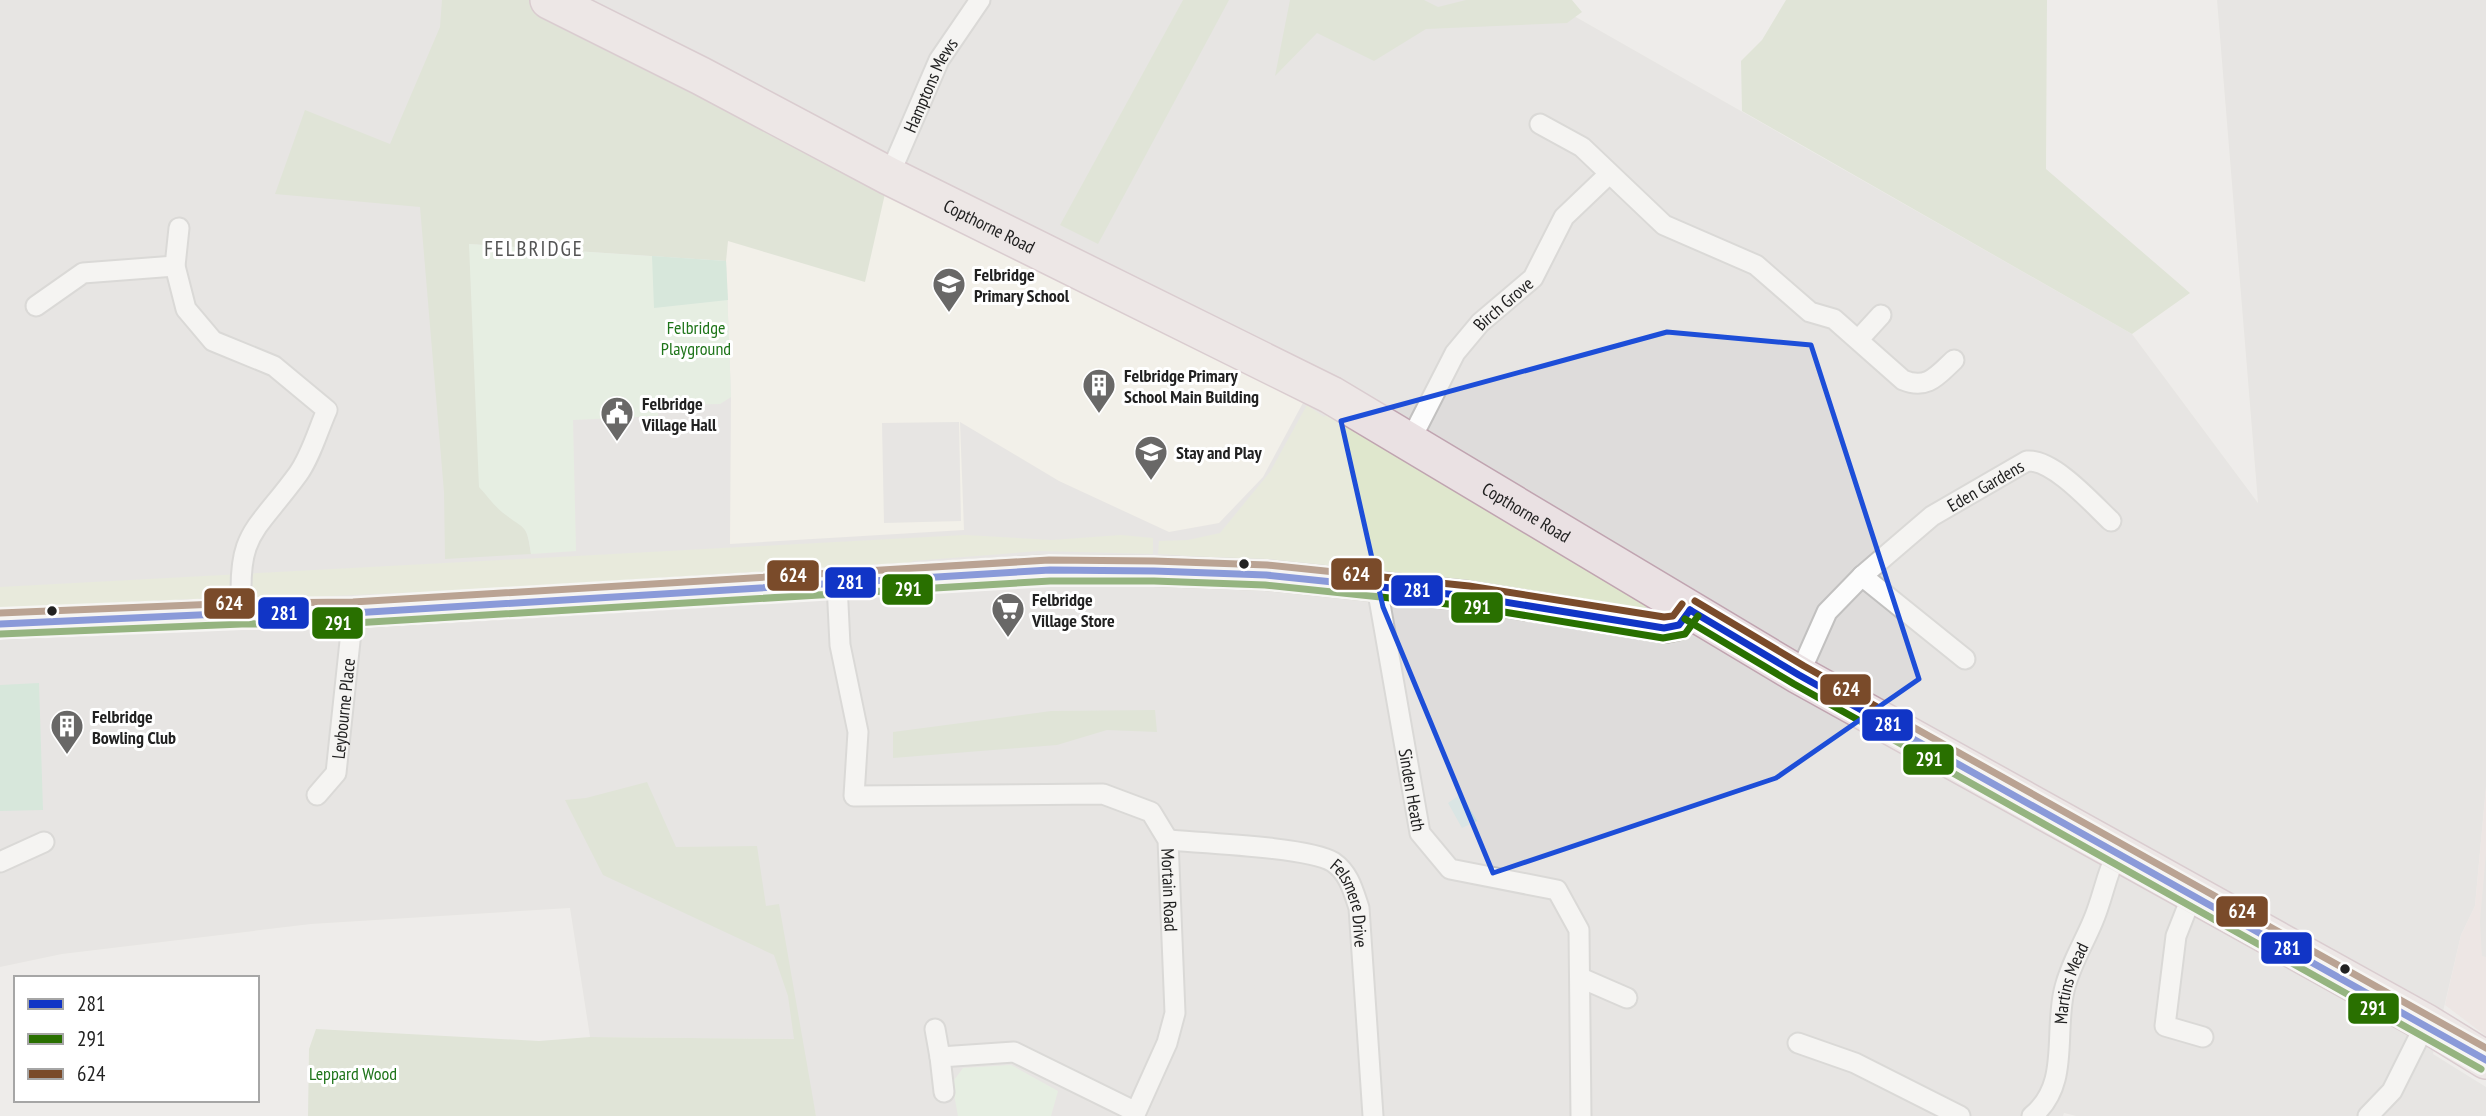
<svg xmlns="http://www.w3.org/2000/svg" width="2486" height="1116" font-family="'PT Sans Narrow',sans-serif">
	<style>
		.residential { fill: #dedcdb }
		.commercial { fill: #eadede }
		.education { fill: #f6f3e8 }
		.religious { fill: #dddcdb }
		.grass { fill: #dfe7cd }
		.forest { fill: #ced9c2 }
		.park { fill: #dcf0da }
		.pitch { fill: #badfcb }
		.water { fill: #c1dbdd }
		.lines { fill: none; stroke-linecap: round; stroke-linejoin: round }
		.street-casing { stroke: #c2c1c0; stroke-width: 23 }
		.secondary-casing { stroke: #979584; stroke-width: 32 }
		.highway-casing { stroke: #c0a4b0; stroke-width: 40 }
		.street { stroke: #fcfcfc; stroke-width: 19 }
		.secondary { stroke: #f3f2ed; stroke-width: 28 }
		.highway { stroke: #eae1e3; stroke-width: 37 }
		.bus-1-casing { stroke: #fff; stroke-width: 12 }
		.bus-2-casing { stroke: #fff; stroke-width: 12 }
		.bus-3-casing { stroke: #fff; stroke-width: 12 }
		.bus-1 { stroke: #1135c6; stroke-width: 7 }
		.bus-2 { stroke: #297000; stroke-width: 7 }
		.bus-3 { stroke: #7a4b2a; stroke-width: 7 }
		.marked { fill: none; stroke: #1d4ed8; stroke-width: 5; stroke-linejoin: round }
		.bus-dot { fill: #212121; stroke: #fff; stroke-width: 2.5 }
		.labels { text-anchor: middle; dominant-baseline: central; stroke-width: 6; stroke-linejoin: round; paint-order: stroke }
		.street-label { font-size: 18px; fill: #212121; stroke: #fff }
		.poi-label { font-size: 18px; font-weight: bold; fill: #212121; stroke: #fff; text-anchor: start }
		.park-label { font-size: 18px; fill: #1e7419; stroke: #fff }
		.quarter-label { font-size: 21px; letter-spacing: 2px; fill: #545454; stroke: #fff }
		.line-badge { stroke: #fff; stroke-width: 2.5 }
		.badge-label { font-size: 19px; text-anchor: middle; font-weight: bold; fill: #fff }
	</style>
	<rect width="100%" height="100%" fill="#eeecea"/>
	<path class="residential" d="M0 0H1546L2132 334 2258 503 2217 0H2486V787L2475 906 2461 935 2433 1054 2486 1087V1116H2076L2064 1113 2063 1116H816L800 1039 590 1037 570 908 311 924 62 954 0 967Z"/>
	<path class="commercial" d="M2486 787V1036L2445 1005 2461 935 2475 906Z"/>
	<path class="education" d="M728 91 1312 386 1263 477 1219 523 1169 532 1059 481 960 422 964 530 730 544 731 397 726 261Z"/>
	<g class="religious">
		<path d="M1486 222 1534 240 1522 270 1503 285 1467 271Z"/>
		<path d="M720 404 725 522 662 525 658 405Z"/>
		<path d="M959 422 961 521 884 523 882 423Z"/>
		<path d="M1103 765V794L1030 795 1029 766Z"/>
		<path d="M956 771 981 772 980 795H955Z"/>
		<path d="M991 854 989 935 919 905 935 878 934 855Z"/>
		<path d="M2486 854V957L2482 956 2480 921Z"/>
		<path d="M1053 925 1055 942 1082 957 1120 955 1121 987 1075 991V966L1063 957 1028 960 1027 927Z"/>
		<path d="M1279 960 1281 1017 1222 1018 1220 992 1255 990 1254 962Z"/>
		<path d="M825 963 871 986 865 998 819 976Z"/>
		<path d="M1765 1011 1804 1023 1798 1043 1831 1054 1823 1079 1751 1055Z"/>
		<path d="M935 1029 948 1116H920L908 1032Z"/>
	</g>
	<g class="grass">
		<path d="M1307 405 1324 417 1330 411 1647 605 1644 613C1483 588 1321 563 1158 554L1159 541 1188 540 1220 533 1270 472Z"/>
		<path d="M965 535 1052 540 1121 535 1153 538V554L1039 551 913 561 905 570 0 611V587Z"/>
	</g>
	<g class="forest">
		<path d="M442 0H549L889 176 865 282 728 241 726 261 469 244 502 512C526 525 527 527 531 554L445 559 444 492 420 207 275 194 305 110 390 144 440 27Z"/>
		<path d="M1183 0H1229L1098 244 1060 225Z"/>
		<path d="M1290 0H1424L1438 7 1466 0H1572L1582 12 1567 23 1426 29 1374 61 1317 33 1275 76Z"/>
		<path d="M1786 0H2047L2046 169 2190 293 2132 334 1742 111 1741 61 1762 40Z"/>
		<path d="M1155 710 1157 732 1107 730 1057 745 893 758V732L1051 711Z"/>
		<path d="M647 782 676 847 757 846 766 906 779 904 816 1116H308L309 1049 316 1029 539 1041 590 1037 794 1039 788 996 774 955 603 875 565 800 586 798Z"/>
	</g>
	<g class="park">
		<path d="M469 244 726 261 731 397 720 404 658 405V416L573 420 576 551 531 554C527 522 524 530 502 512 493 505 487 495 479 487Z"/>
		<path d="M1011 1065 1058 1091 1051 1116H958L952 1083 963 1068Z"/>
	</g>
	<g class="pitch">
		<path d="M652 256 726 261 728 300 654 308Z"/>
		<path d="M39 683 43 810 0 811V685Z"/>
	</g>
	<path class="water" d="M1461 794 1477 821 1462 828 1448 803Z"/>
	<g class="lines">
		<defs>
			<g id="street">
				<path d="M1540 124 1582 147 1664 225 1756 265 1810 312 1834 319 1903 380C1927 390 1937 376 1954 360"/>
				<path id="s1" d="M889 176 939 60 980 0"/>
				<path d="M179 228 175 266 186 309 213 341 274 366 327 410C318 430 311 456 298 474 255 533 236 532 242 613"/>
				<path d="M36 306 83 273 175 266"/>
				<path d="M1859 339 1881 315"/>
				<path id="s2" d="M1410 441 1455 353 1480 323 1533 278 1564 217 1608 175"/>
				<path d="M1862 576 1965 659"/>
				<path id="s3" d="M837 584 840 645 858 732 854 796 1103 794 1151 812 1168 840 1175 1013 1167 1043 1136 1112 1014 1052 940 1057 935 1029"/>
				<path id="s4" d="M1377 587 1420 833 1450 869 1557 890 1579 930 1581 1116"/>
				<path id="s5" d="M1799 675 1827 612 1862 576 1932 516 2027 461C2053 459 2092 503 2111 521"/>
				<path id="s6" d="M317 795 336 773 353 613"/>
				<path id="s7" d="M1168 840C1201 843 1309 847 1333 862 1349 873 1353 890 1359 908L1373 1116"/>
				<path d="M0 862 44 842"/>
				<path d="M2193 893 2176 936 2165 1026 2203 1037"/>
				<path d="M1581 978 1627 998"/>
				<path d="M1798 1043 1855 1063 1960 1116"/>
				<path d="M940 1057 944 1092"/>
				<path id="s8" d="M2032 1116C2070 1085 2054 1035 2064 991 2070 965 2083 945 2093 921 2103 898 2106 874 2118 851"/>
				<path d="M2368 1116 2392 1091 2426 1023"/>
			</g>
			<path id="secondary" d="M0 624 242 613H353L1050 570 1154 571 1266 575 1468 596 1664 628 1679 625 1690 610"/>
			<g id="highway">
				<path id="s9" d="M549 0 701 76 889 176 1331 395 1799 675 2426 1023 2486 1060"/>
			</g>
		</defs>
		<use href="#street" class="street-casing"/>
		<use href="#secondary" class="secondary-casing"/>
		<use href="#highway" class="highway-casing"/>
		<use href="#street" class="street"/>
		<use href="#secondary" class="secondary"/>
		<use href="#highway" class="highway"/>
		<defs>
			<g id="bus-1">
				<path d="M1690 610 1799 675 2486 1060"/>
				<path d="M0 624 242 613H353L1050 570 1154 571 1266 575 1468 596 1664 628 1679 625 1690 610"/>
			</g>
			<g id="bus-2">
				<path d="M1685 619 1794 684 2481 1069"/>
				<path d="M0 634 242 624 354 623 1050 581H1154L1265 585 1467 606 1663 638 1685 634 1698 616"/>
			</g>
			<g id="bus-3">
				<path d="M1695 601 1804 666 2486 1048"/>
				<path d="M0 613 242 603 353 602 1049 560 1154 561 1267 565 1469 586 1664 617 1673 616 1682 604"/>
			</g>
		</defs>
		<use href="#bus-1" class="bus-1-casing"/>
		<use href="#bus-2" class="bus-2-casing"/>
		<use href="#bus-3" class="bus-3-casing"/>
		<use href="#bus-1" class="bus-1"/>
		<use href="#bus-2" class="bus-2"/>
		<use href="#bus-3" class="bus-3"/>
	</g>
	<path d="M0 0H2486V1116H0ZM1667 332 1811 345 1919 679 1776 778 1493 873 1383 607 1341 421Z" fill="#eeecea" fill-opacity=".55" fill-rule="evenodd"/>
	<path class="marked" d="M1667 332 1811 345 1919 679 1776 778 1493 873 1383 607 1341 421Z"/>
	<defs>
		<symbol id="school-pin" viewBox="-11 -11 22 30"><path d="M0 17L-7.5 6A9.5 9.5 0 1 1 7.5 6Z" fill="#696867" stroke="#fff"/><path d="M0-5L7-2L0 1L-7-2ZM-4 1L0 2.5L4 1V4Q0 6-4 4Z" fill="#fff"/></symbol>
		<symbol id="building-pin" viewBox="-11 -11 22 30"><path d="M0 17L-7.5 6A9.5 9.5 0 1 1 7.5 6Z" fill="#696867" stroke="#fff"/><path d="M-4-6H4V6H1V3H-1V6H-4ZM-2.5-4.3h1.7v1.8h-1.7ZM.8-4.3h1.7v1.8H.8ZM-2.5-1h1.7V.8h-1.7ZM.8-1h1.7V.8H.8Z" fill="#fff"/></symbol>
		<symbol id="civic-pin" viewBox="-11 -11 22 30"><path d="M0 17L-7.5 6A9.5 9.5 0 1 1 7.5 6Z" fill="#696867" stroke="#fff"/><path d="M-.6-6.5H3V-4.5H.6V-3L4-1V1h2V6H-6V1h2V-1L-.6-3ZM-1.2 2.5V6h2.4V2.5Z" fill="#fff"/></symbol>
		<symbol id="supermarket-pin" viewBox="-11 -11 22 30"><path d="M0 17L-7.5 6A9.5 9.5 0 1 1 7.5 6Z" fill="#696867" stroke="#fff"/><path d="M-6-5.5h2.5l.6 2H6L4.5 2H-2.5L-4.4-4H-6ZM-1.5 3.2a1.3 1.3 0 1 0 .1 0ZM3 3.2a1.3 1.3 0 1 0 .1 0Z" fill="#fff"/></symbol>
	</defs>
	<g fill-rule="evenodd">
		<use href="#school-pin" x="930" y="265" width="38" height="52"/>
		<use href="#building-pin" x="1080" y="366" width="38" height="52"/>
		<use href="#civic-pin" x="598" y="394" width="38" height="52"/>
		<use href="#school-pin" x="1132" y="433" width="38" height="52"/>
		<use href="#supermarket-pin" x="989" y="590" width="38" height="52"/>
		<use href="#building-pin" x="48" y="707" width="38" height="52"/>
	</g>
	<g class="bus-dot">
		<circle cx="1244" cy="564" r="6"/>
		<circle cx="52" cy="611" r="6"/>
		<circle cx="2345" cy="969" r="6"/>
	</g>
	<g class="labels">
		<g class="street-label">
			<text stroke="none"><textPath href="#s1" startOffset="100">Hamptons Mews</textPath></text>
			<text stroke="none"><textPath href="#s9" startOffset="495">Copthorne Road</textPath></text>
			<text stroke="none"><textPath href="#s2" startOffset="168">Birch Grove</textPath></text>
			<text stroke="none"><textPath href="#s5" startOffset="273">Eden Gardens</textPath></text>
			<text stroke="none"><textPath href="#s9" startOffset="1104">Copthorne Road</textPath></text>
			<text stroke="none"><textPath href="#s6" startOffset="94">Leybourne Place</textPath></text>
			<text stroke="none"><textPath href="#s4" startOffset="206">Sinden Heath</textPath></text>
			<text stroke="none"><textPath href="#s3" startOffset="597">Mortain Road</textPath></text>
			<text stroke="none"><textPath href="#s7" startOffset="214">Felsmere Drive</textPath></text>
			<text stroke="none"><textPath href="#s8" startOffset="142">Martins Mead</textPath></text>
		</g>
		<g class="poi-label">
			<text x="974" y="274">Felbridge<tspan x="974" dy="21">Primary School</tspan></text>
			<text x="1124" y="375">Felbridge Primary<tspan x="1124" dy="21">School Main Building</tspan></text>
			<text x="642" y="403">Felbridge<tspan x="642" dy="21">Village Hall</tspan></text>
			<text x="1176" y="452">Stay and Play</text>
			<text x="1032" y="599">Felbridge<tspan x="1032" dy="21">Village Store</tspan></text>
			<text x="92" y="716">Felbridge<tspan x="92" dy="21">Bowling Club</tspan></text>
		</g>
		<g class="park-label">
			<text x="696" y="327">Felbridge<tspan x="696" dy="21">Playground</tspan></text>
			<text x="353" y="1073">Leppard Wood</text>
		</g>
		<g class="quarter-label">
			<text x="534" y="248">FELBRIDGE</text>
		</g>
	</g>
	<g class="line-badge">
		<rect x="1330" y="557" width="53" height="34" rx="7" fill="#7a4b2a"/>
		<rect x="766" y="559" width="54" height="33" rx="7" fill="#7a4b2a"/>
		<rect x="824" y="566" width="53" height="33" rx="7" fill="#1135c6"/>
		<rect x="881" y="573" width="53" height="33" rx="7" fill="#297000"/>
		<rect x="1390" y="574" width="54" height="33" rx="7" fill="#1135c6"/>
		<rect x="203" y="587" width="53" height="33" rx="7" fill="#7a4b2a"/>
		<rect x="1450" y="591" width="54" height="33" rx="7" fill="#297000"/>
		<rect x="257" y="596" width="53" height="34" rx="7" fill="#1135c6"/>
		<rect x="311" y="606" width="53" height="34" rx="7" fill="#297000"/>
		<rect x="1819" y="673" width="53" height="33" rx="7" fill="#7a4b2a"/>
		<rect x="1861" y="708" width="53" height="34" rx="7" fill="#1135c6"/>
		<rect x="1902" y="743" width="53" height="33" rx="7" fill="#297000"/>
		<rect x="2215" y="895" width="54" height="33" rx="7" fill="#7a4b2a"/>
		<rect x="2260" y="931" width="53" height="34" rx="7" fill="#1135c6"/>
		<rect x="2347" y="992" width="53" height="33" rx="7" fill="#297000"/>
	</g>
	<g class="badge-label">
		<text x="1356" y="581">624</text>
		<text x="793" y="582">624</text>
		<text x="850" y="589">281</text>
		<text x="908" y="596">291</text>
		<text x="1417" y="597">281</text>
		<text x="229" y="610">624</text>
		<text x="1477" y="614">291</text>
		<text x="284" y="620">281</text>
		<text x="338" y="630">291</text>
		<text x="1846" y="696">624</text>
		<text x="1888" y="731">281</text>
		<text x="1929" y="766">291</text>
		<text x="2242" y="918">624</text>
		<text x="2287" y="955">281</text>
		<text x="2373" y="1015">291</text>
	</g>
	<rect x="14" y="976" width="245" height="126" fill="#ffffff" stroke="#a6a6a6" stroke-width="2"/>
	<rect x="28" y="999" width="35" height="10" fill="#1135c6" stroke="#a6a6a6" stroke-width="2"/>
	<text x="77" y="1011" font-size="21" fill="#212121">281</text>
	<rect x="28" y="1034" width="35" height="10" fill="#297000" stroke="#a6a6a6" stroke-width="2"/>
	<text x="77" y="1046" font-size="21" fill="#212121">291</text>
	<rect x="28" y="1069" width="35" height="10" fill="#7a4b2a" stroke="#a6a6a6" stroke-width="2"/>
	<text x="77" y="1081" font-size="21" fill="#212121">624</text>
</svg>
